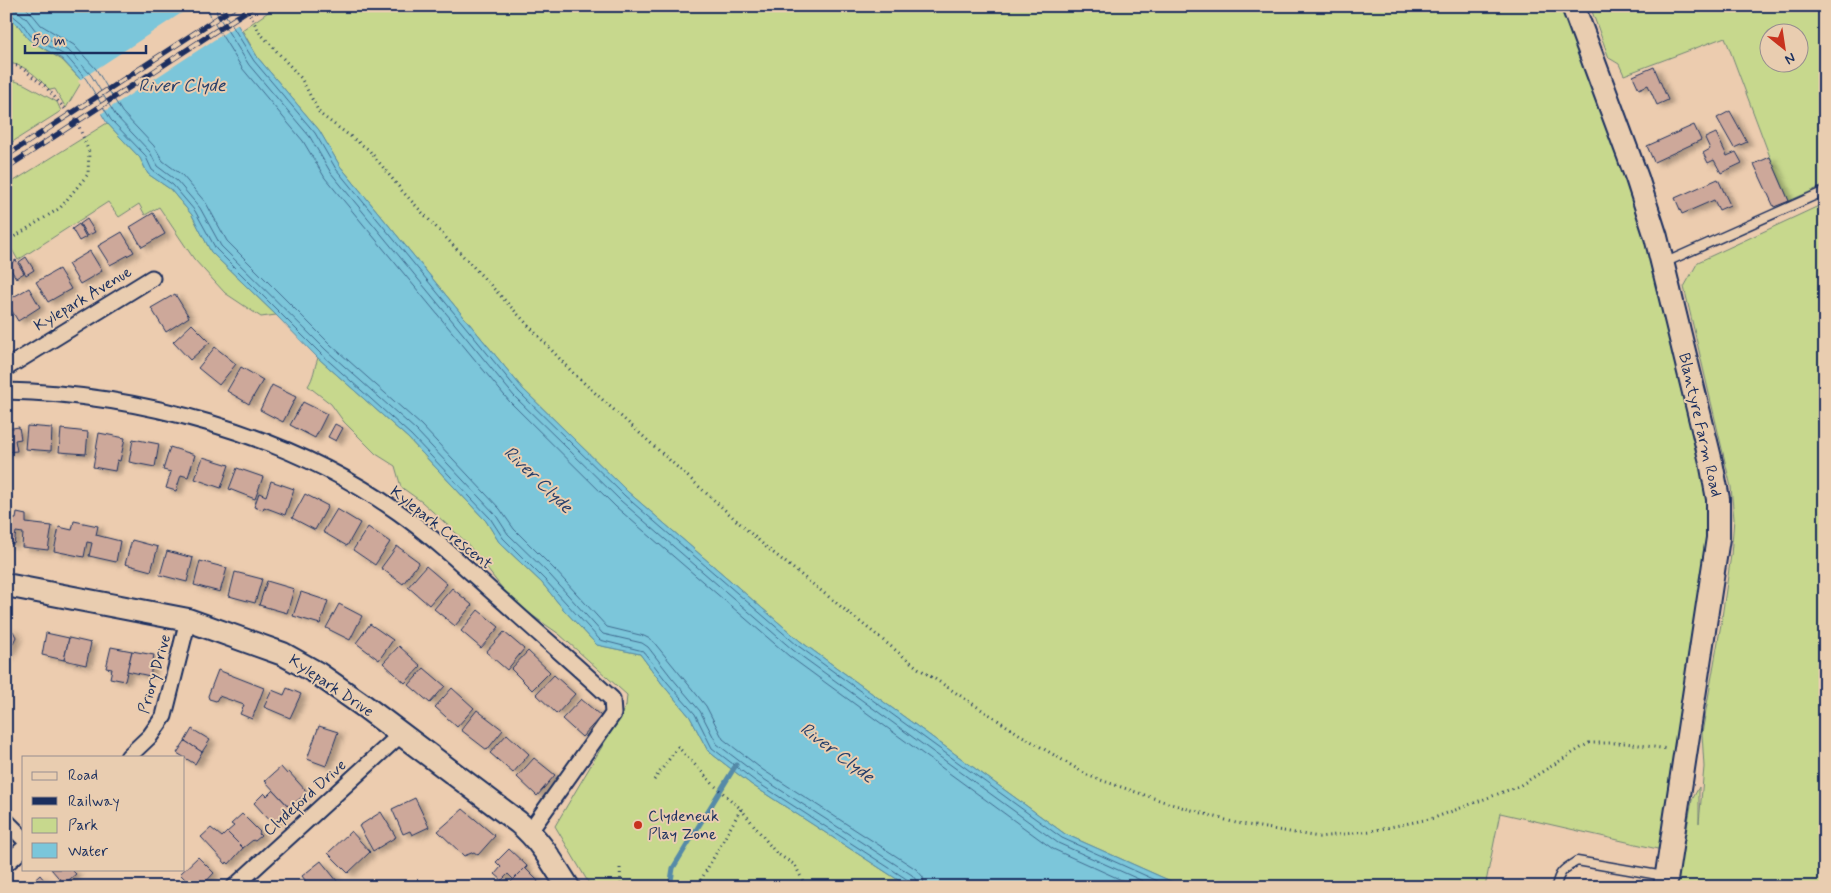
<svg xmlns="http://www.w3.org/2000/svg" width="1831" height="893" font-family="Mynerve,sans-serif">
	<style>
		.green { fill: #c7d88d; stroke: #718476; fill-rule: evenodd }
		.water { fill: #7bc6da; stroke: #558aa8 }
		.pier { fill: #ecccaf }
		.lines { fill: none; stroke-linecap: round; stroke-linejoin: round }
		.shore { stroke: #416b90; stroke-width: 1 }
		.stream { stroke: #558aa8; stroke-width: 5 }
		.building { fill: #cda89a; stroke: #1b2f5e; filter: url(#shadow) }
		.lane-casing { stroke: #1b2f5e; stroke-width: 11 }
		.street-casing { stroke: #1b2f5e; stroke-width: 19 }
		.secondary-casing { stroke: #1b2f5e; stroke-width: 26 }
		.path { stroke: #1b2f5e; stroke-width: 3; stroke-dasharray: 1 4; stroke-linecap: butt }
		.lane { stroke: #e9cdb0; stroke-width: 8 }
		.street { stroke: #e9cdb0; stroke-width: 15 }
		.secondary { stroke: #e9cdb0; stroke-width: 22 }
		.rail-casing { stroke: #1b2f5e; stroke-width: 5.5 }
		.rail { stroke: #e9cdb0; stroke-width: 4; stroke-dasharray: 11; stroke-linecap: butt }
		.poi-dot { fill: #c8321e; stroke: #e9cdb0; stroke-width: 2 }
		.labels { text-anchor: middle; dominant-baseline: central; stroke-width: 4; stroke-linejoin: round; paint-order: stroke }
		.street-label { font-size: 16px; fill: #1b2f5e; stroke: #e9cdb0 }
		.poi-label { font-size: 16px; fill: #1b2f5e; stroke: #e9cdb0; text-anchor: start }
		.water-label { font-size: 18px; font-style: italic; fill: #253e6a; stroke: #e9cdb0 }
	</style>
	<defs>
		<filter id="shadow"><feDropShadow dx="5.5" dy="3" stdDeviation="2.5" flood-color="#0004"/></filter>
	</defs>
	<rect width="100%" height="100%" fill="#ecccaf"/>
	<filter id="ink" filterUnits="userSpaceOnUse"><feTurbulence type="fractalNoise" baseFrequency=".02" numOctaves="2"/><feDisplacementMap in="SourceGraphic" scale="10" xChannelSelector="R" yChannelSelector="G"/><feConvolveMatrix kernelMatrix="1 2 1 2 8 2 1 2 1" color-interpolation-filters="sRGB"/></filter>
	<g filter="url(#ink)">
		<g class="green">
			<path d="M277 6H1563L1605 114 1646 241 1704 468 1710 521 1662 850 1500 813 1485 887H1184L1065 834 800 641 628 492 523 389 340 166 319 130 258 58 242 30Z"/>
			<path d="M1590 6H1825V185L1789 201 1770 157 1725 37 1624 75 1619 64 1609 58ZM1768 32H1798V62H1768Z"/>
			<path d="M6 16 19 26 28 39 62 60 82 81 66 108 55 89 50 90C37 77 26 64 6 63Z"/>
			<path d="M6 78 24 84 57 102 61 111 6 146Z"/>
			<path d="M107 123 140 158 148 174 170 189 192 215 211 252 276 315 261 317 225 293 194 259 159 207 145 215 139 204 119 217 108 202 18 260 11 248 6 250V186Z"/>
			<path d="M1825 203V887H1676L1692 800 1699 787V823L1704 767 1702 733 1721 624 1731 555 1734 519 1731 487 1684 287 1698 262Z"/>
			<path d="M318 358 408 438 486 521 499 542 542 583 564 610 597 645 640 654 663 685 690 717 708 751 752 785 909 887H591L555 826 626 706 627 695 559 634 513 602 466 542 422 502 401 487 395 466 376 454 344 422 331 404 308 386C314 377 314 368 318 358Z"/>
		</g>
		<path class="water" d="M6 6H226L258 58 319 130 340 166 523 389 628 492 800 641 1065 834 1184 887H909L752 785 708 751 690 717 663 685 640 654 597 645 564 610 542 583 499 542 486 521 408 438 318 358 276 315 211 252 192 215 170 189 148 174 140 158 107 123 82 81 62 59 28 39 19 26 6 16Z"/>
		<path class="pier" d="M192 6H229L240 23 99 115 78 81Z"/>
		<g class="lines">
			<g class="shore">
				<path d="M24 6 32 14 41 25 74 45 96 69 122 112 154 146 163 161 182 175 206 203 227 241 331 345 421 425 500 509 514 529 555 570 607 627 644 636 652 640 706 706 723 739 763 770 916 869 923 877 924 887"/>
				<path d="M208 6 211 18 242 68 303 141 325 178 509 401 616 507 789 656 1053 849 1137 887"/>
				<path d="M216 6 217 14 249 65 310 137 331 173 514 396 621 501 793 650 1058 843 1156 887"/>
				<path d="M222 6 223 11 254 61 315 133 336 169 519 392 625 496 797 645 1062 838 1171 887"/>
				<path d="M6 7 14 8 26 18 36 31 70 52 91 75 116 116 150 152 157 166 177 181 200 208 221 246 326 350 416 430 495 514 508 534 550 575 603 634 642 643 648 647 672 678 700 711 717 744 759 776 912 875 916 880 917 887"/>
				<path d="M6 13 11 14 22 23 31 36 66 56 86 79 111 120 145 155 152 170 173 185 195 211 216 249 322 355 411 435 490 518 503 538 545 580 600 640 643 651 667 682 695 714 712 748 755 781 908 880 911 887"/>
			</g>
			<path class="stream" d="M670 887 673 868 736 765"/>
		</g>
		<g class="building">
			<path d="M1654 67 1668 100 1657 105 1648 85 1639 89 1633 76Z"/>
			<path d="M1730 111 1747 142 1734 148 1717 118Z"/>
			<path d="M1694 125 1701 140 1654 162 1647 146Z"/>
			<path d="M1716 133 1727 156 1736 152 1742 163 1721 173 1714 160 1708 163 1703 153 1710 149 1705 138Z"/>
			<path d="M1770 157 1789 201 1774 207 1754 164Z"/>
			<path d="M1718 179 1730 205 1719 210 1714 200 1682 214 1675 198Z"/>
			<path d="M153 213 165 234 142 247 130 227Z"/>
			<path d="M87 219 95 232 87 236 80 224Z"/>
			<path d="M79 224 86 237 79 241 72 229Z"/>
			<path d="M122 232 134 252 110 265 98 246Z"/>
			<path d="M90 251 102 271 80 284 68 264Z"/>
			<path d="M26 257 34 270 26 275 19 262Z"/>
			<path d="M16 260 24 273 16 278 8 265Z"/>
			<path d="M59 269 71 289 48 302 36 282Z"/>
			<path d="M29 288 40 307 18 321 6 301Z"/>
			<path d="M175 294 189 317 166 332 151 308Z"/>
			<path d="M192 324 210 342 190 360 173 342Z"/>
			<path d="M215 347 236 364 219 385 198 368Z"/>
			<path d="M241 367 263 380 249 404 227 391Z"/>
			<path d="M272 385 296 397 283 422 260 410Z"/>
			<path d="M303 402 327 414 315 438 290 425Z"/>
			<path d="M335 424 343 428 336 441 328 437Z"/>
			<path d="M27 426 52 428 51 451 25 449Z"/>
			<path d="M19 427 21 439 15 440 17 451 6 452V429Z"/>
			<path d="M61 429 88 432 86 454 59 452Z"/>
			<path d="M99 433 125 438 120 461 117 460 115 471 93 467Z"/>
			<path d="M133 439 159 444 155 467 129 462Z"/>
			<path d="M170 447 195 455 188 477 181 475 176 491 166 488 171 472 163 470Z"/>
			<path d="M203 457 229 465 221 488 195 479Z"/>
			<path d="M237 468 263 477 255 499 229 489Z"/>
			<path d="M271 481 294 489 285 515 264 507 263 510 254 507 259 493 266 496Z"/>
			<path d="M305 494 328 506 315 530 292 518Z"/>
			<path d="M337 509 360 523 347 546 323 532Z"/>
			<path d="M17 513 26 515V523L52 526 48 550 22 547 23 533 16 532 14 544 6 543V519H16Z"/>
			<path d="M74 521 98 526 96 535 120 541 116 562 89 556 92 543 87 542 84 557 54 551 59 527 72 530Z"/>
			<path d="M368 527 390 542 375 565 353 550Z"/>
			<path d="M132 540 158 547 151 571 125 564Z"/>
			<path d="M397 546 419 562 403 584 381 568Z"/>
			<path d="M167 551 193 558 187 582 160 575Z"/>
			<path d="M200 561 227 568 220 592 194 585Z"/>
			<path d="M426 566 447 584 429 605 408 587Z"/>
			<path d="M235 572 262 579 255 603 229 596Z"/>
			<path d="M267 581 294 589 287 613 259 605Z"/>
			<path d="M452 588 472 605 455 626 434 609Z"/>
			<path d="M301 592 328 601 320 624 293 616Z"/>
			<path d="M339 604 362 616 350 640 326 628Z"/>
			<path d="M478 610 499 627 481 648 461 631Z"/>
			<path d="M370 624 393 640 379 660 356 643Z"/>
			<path d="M6 629 13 631 16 637 6 658Z"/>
			<path d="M504 632 524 649 507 670 486 652Z"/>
			<path d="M46 633 69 638 64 660 42 655Z"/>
			<path d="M69 638 91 643 86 665 64 660Z"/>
			<path d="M399 646 421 666 405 683 383 663Z"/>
			<path d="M111 647 132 651 125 681 110 678 112 669 106 668Z"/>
			<path d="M132 651 154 655 150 676 127 671Z"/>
			<path d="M528 651 550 672 532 690 511 669Z"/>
			<path d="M424 668 445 686 430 703 409 685Z"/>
			<path d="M218 670 264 688 252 719 240 714 244 705 219 696 216 701 209 699 208 696Z"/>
			<path d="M554 675 575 694 557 714 536 694Z"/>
			<path d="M287 688 301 694 290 718 264 707 272 690 284 695Z"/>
			<path d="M452 688 474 708 457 727 435 707Z"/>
			<path d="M581 699 601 716 582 737 562 719Z"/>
			<path d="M477 710 503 730 487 750 461 730Z"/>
			<path d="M319 726 338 732 326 766 307 759Z"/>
			<path d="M192 729 210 740 202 752 185 741Z"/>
			<path d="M507 734 529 754 513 773 490 753Z"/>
			<path d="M185 741 202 752 195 764 177 753Z"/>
			<path d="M534 758 555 775 537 796 517 777Z"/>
			<path d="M281 767 287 774 289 772 306 791 305 792 306 794 289 807 265 781Z"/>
			<path d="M273 790 289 807 273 824 254 803 264 793 267 796Z"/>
			<path d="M415 798 429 827 412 835 410 831 403 834 392 809Z"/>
			<path d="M463 809 495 836 478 855 474 852 464 856 438 831Z"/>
			<path d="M381 812 396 837 373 851 359 826Z"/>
			<path d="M242 814 260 832 259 834 261 836 255 841 253 840 243 848 227 832 234 826 231 824Z"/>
			<path d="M211 828 222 837 227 832 243 848 229 864 227 862 226 864 201 837Z"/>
			<path d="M351 831 370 852 348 873 328 853Z"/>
			<path d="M509 849 527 866 514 880 508 874 502 880 495 874 501 867 496 862Z"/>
			<path d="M198 857 214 873 201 887H193L180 874Z"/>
			<path d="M321 861 337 881 330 887H310L302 876Z"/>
			<path d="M527 866 526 869 538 881 533 887H516L511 882Z"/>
			<path d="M51 869H71L76 874 64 884Z"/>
			<path d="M40 875 50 887H30L29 885Z"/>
		</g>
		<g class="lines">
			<defs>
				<g id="lane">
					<path d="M1664 263 1825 191"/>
					<path d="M1556 887C1559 871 1564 869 1577 861L1664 876"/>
				</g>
				<g id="street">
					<path d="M6 368 152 278"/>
					<path d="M6 391C140 394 288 434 398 512 436 539 470 572 505 603 540 635 577 666 612 699L613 714 530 831"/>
					<path d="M128 757 150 736 164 716 188 620"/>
					<path d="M6 821 24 839"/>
					<path d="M6 864 24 848"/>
					<path d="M234 887 400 735"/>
				</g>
				<g id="secondary">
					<path d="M1573 6 1637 178 1656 237 1711 462 1718 499V538L1665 887"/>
					<path d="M6 585 188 620 283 654 317 673 364 706 518 822C540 840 553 863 568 887"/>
				</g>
			</defs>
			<use href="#lane" class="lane-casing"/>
			<use href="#street" class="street-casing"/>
			<use href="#secondary" class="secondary-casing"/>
			<g class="path">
				<path d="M245 6 260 33 301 78 320 114 369 150 403 192 574 374 766 547 918 668 1019 734 1089 776 1171 804 1236 823 1319 837 1371 831 1434 818 1519 786 1589 743H1625L1668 749"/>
				<path d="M6 65 19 66 45 86 78 124 89 152 88 174 60 208 6 242"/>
				<path d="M654 780 678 747 715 786 741 809 697 887"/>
				<path d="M741 809 776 853 795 865 806 887"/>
				<path d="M620 868 621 887"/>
			</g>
			<use href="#lane" class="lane"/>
			<use href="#street" class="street"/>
			<use href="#secondary" class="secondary"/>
			<defs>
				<g id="rail">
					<path d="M6 156 236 6"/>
					<path d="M6 168 254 6"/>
				</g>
			</defs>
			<use href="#rail" class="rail-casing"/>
			<use href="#rail" class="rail"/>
		</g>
	</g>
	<circle class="poi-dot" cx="638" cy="825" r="5"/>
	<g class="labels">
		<g class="street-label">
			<text transform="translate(83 299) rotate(-31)">Kylepark Avenue</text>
			<text transform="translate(1700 425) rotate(77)">Blantyre Farm Road</text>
			<text transform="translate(441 528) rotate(38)">Kylepark Crescent</text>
			<text transform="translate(155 674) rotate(-74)">Priory Drive</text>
			<text transform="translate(331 686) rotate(34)">Kylepark Drive</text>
			<text transform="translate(305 798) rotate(-42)">Clydeford Drive</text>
		</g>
		<g class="poi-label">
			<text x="648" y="816">Clydeneuk<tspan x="648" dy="18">Play Zone</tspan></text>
		</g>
		<g class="water-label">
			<text x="182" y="86">River Clyde</text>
			<text transform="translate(538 480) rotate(44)">River Clyde</text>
			<text transform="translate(837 753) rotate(37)">River Clyde</text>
		</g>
	</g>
	<rect width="1831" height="893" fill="none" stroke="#e9cdb0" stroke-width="25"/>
	<rect x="12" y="12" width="1806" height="868" fill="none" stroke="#1b2f5e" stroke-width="2" filter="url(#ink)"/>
	<rect x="22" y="756" width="162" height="115" fill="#e9cdb0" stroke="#978e8f"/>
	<rect x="32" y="772" width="25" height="8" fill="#e9cdb0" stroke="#978e8f"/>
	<text x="68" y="780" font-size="15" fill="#1b2f5e">Road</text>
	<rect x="32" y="797" width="25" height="8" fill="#1b2f5e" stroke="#978e8f"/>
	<text x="68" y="806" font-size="15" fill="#1b2f5e">Railway</text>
	<rect x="32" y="818" width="25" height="15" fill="#c7d88d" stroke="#978e8f"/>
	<text x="68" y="830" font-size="15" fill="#1b2f5e">Park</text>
	<rect x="32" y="843" width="25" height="15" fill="#7bc6da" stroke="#978e8f"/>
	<text x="68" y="856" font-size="15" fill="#1b2f5e">Water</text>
	<g transform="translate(1784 48) rotate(150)"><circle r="24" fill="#e9cdb0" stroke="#978e8f"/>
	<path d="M0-4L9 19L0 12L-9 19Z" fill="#c8321e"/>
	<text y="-8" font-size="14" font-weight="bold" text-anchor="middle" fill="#1b2f5e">N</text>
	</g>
	<path d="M25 45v8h121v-8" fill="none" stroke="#1b2f5e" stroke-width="2.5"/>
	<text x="32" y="45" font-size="15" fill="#1b2f5e" stroke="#e9cdb0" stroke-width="4" paint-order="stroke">50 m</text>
</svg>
